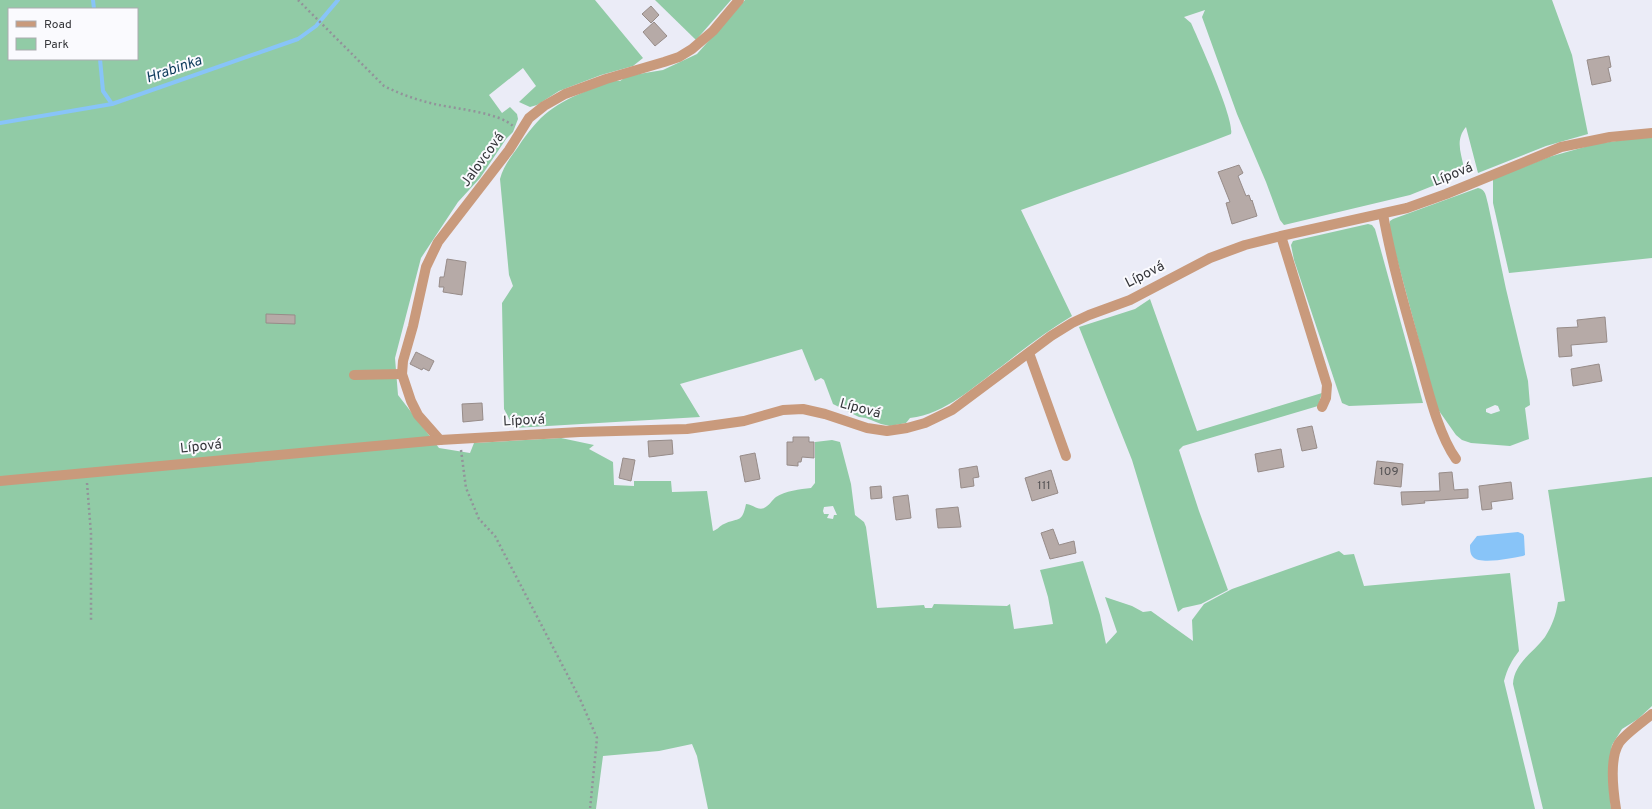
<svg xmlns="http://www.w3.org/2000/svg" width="1652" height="809" font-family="Overpass,sans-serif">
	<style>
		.green { fill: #91cba6; fill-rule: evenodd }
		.water { fill: #88c4f8 }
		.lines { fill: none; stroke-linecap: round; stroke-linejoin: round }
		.stream { stroke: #88c4f8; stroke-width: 4 }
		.building { fill: #b6aaa7; stroke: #978c89 }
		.path { stroke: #92939a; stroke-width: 2.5; stroke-dasharray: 2 3; stroke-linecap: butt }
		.minor { stroke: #c99a7c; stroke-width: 10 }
		.labels { text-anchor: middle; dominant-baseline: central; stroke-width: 4; stroke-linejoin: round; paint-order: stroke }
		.number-label { font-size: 12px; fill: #555355 }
		.street-label { font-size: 14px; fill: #35363a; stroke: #fafafe }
		.water-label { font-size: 15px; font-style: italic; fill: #0e3b5c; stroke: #fafafe }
	</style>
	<rect width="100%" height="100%" fill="#ebecf7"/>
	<g class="green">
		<path d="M0 0H595L643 58 633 66 601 75 559 91 537 105 530 107 519 102 536 86 523 68 489 95 502 113 510 107 517 114 518 119 513 132 506 139 480 178 458 202 421 258 395 358 398 395 439 448 470 453 474 443 561 438 594 445 589 449 613 462 614 485 634 486V481H671L672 492 707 491 713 531C719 529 719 526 724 524 738 517 742 524 746 504 752 504 758 511 764 508 769 506 772 500 776 497 785 491 800 489 811 488L815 483V442L832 440 840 442 851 484 855 515 864 522 866 527 877 608 924 605 925 608H932L934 604 1007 606 1010 604 1014 629 1053 624 1048 597 1040 570 1083 561 1100 615 1106 644 1117 632 1105 597 1132 606 1143 612 1151 611 1193 641 1192 620 1204 604 1232 589 1339 551 1344 555 1354 554 1364 586 1510 573 1519 651C1512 660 1507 669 1504 681L1535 809H708L697 756 692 744 659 751 603 756 596 809H0ZM9 9H137V59H9ZM833 506 837 515H834L833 519 827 518 829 514H824L823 511 824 507Z"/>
		<path d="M655 0H731L696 40Z"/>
		<path d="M745 0H1552L1572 55 1588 134 1546 146 1478 173 1466 127C1455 140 1461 153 1464 168L1460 175 1410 195 1284 225 1280 220 1266 182 1237 114 1202 17 1205 10 1184 17 1191 23C1199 41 1235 120 1231 134 1162 161 1091 184 1021 210L1072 316C1047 331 1025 348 1002 366 974 386 946 414 910 418L906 423 890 426 881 424 866 418 859 417 833 404 824 380 821 378 815 381 802 349 680 384 700 417 514 428 504 409 502 303 513 286 509 275 500 179C503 167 510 158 518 147 540 114 554 104 591 89 601 85 609 80 620 81L627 76 663 70 697 54Z"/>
		<path d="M1652 136V258L1509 273 1493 203V179L1549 157 1595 144Z"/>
		<path d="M1478 188C1486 189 1486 197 1488 204L1506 289 1528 381 1530 405 1525 408 1529 439 1510 446 1471 443 1462 440 1456 435 1437 408 1389 229 1390 221 1393 219ZM1495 405 1498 406 1500 411 1491 414 1486 412V409Z"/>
		<path d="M1368 224 1372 225 1375 229 1423 403 1349 406 1342 403 1294 260 1291 245 1293 241Z"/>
		<path d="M1150 299 1197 431 1322 393 1318 406 1183 446 1179 450 1199 511 1228 590 1201 604 1183 608 1178 612 1132 460 1079 327 1135 309Z"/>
		<path d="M1652 477V706L1638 719 1622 729 1612 745 1608 772 1611 809H1543L1513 684C1514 663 1533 653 1545 637 1552 626 1556 615 1558 602L1565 601 1548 490Z"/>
	</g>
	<path class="water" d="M1518 532 1523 534 1524 536 1525 555 1523 556C1513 558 1480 565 1473 557 1470 554 1470 549 1470 545L1477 536Z"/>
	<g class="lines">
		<g class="stream">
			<path d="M93 0 94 9"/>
			<path d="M100 59 103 91 112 104"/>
			<path d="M0 123 112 104 298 39 316 26 338 0"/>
		</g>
	</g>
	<g class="building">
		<path d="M651 6 659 15 651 23 642 14Z"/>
		<path d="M654 22 667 36 655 46 643 32Z"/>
		<path d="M1609 56 1611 67 1608 68 1611 81 1592 85 1587 60Z"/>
		<path d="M1239 165 1243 173 1238 176 1246 196 1249 195 1251 201 1252 200 1257 216 1232 224 1226 203 1230 202 1218 172Z"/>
		<path d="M447 259 466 262 462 295 443 292 444 287H439L440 277H444Z"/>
		<path d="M266 314 295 315V324L266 323Z"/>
		<path d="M1605 317 1607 342 1571 345 1572 356 1559 357 1557 328 1578 327 1577 320Z"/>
		<path d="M416 352 434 361 429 371 423 368 422 370 410 364Z"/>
		<path d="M1599 364 1602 381 1573 386 1571 369Z"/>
		<path d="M482 403 483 420 463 422 462 404Z"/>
		<path d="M1312 426 1317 448 1302 451 1297 429Z"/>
		<path d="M793 437H809V442H814V458L802 457 801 462H798V466L787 465V442H793Z"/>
		<path d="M672 440 673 454 649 457 648 441Z"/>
		<path d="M1281 449 1284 467 1258 472 1255 454Z"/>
		<path d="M755 453 760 479 745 482 740 456Z"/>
		<path d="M623 458 635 460 631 481 619 478Z"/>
		<path d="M1377 461 1403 464 1401 487 1374 484Z"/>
		<path d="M977 466 979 477 973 478 974 486 961 488 959 469Z"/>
		<path d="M1051 470 1058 493 1032 501 1025 478Z"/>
		<path d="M1452 472 1454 490 1468 489V498L1424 501 1425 503 1402 505 1401 492 1440 491 1439 473Z"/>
		<path d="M1511 482 1513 499 1491 502 1492 509 1482 510 1479 486Z"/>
		<path d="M881 486 882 498 871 499 870 487Z"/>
		<path d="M908 495 911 518 896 520 893 497Z"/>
		<path d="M958 507 961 527 938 528 936 509Z"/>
		<path d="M1053 529 1059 545 1074 541 1076 553 1050 559 1041 533Z"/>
	</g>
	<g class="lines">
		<g class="path">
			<path d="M298 0 384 86C402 95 420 101 439 105 459 109 499 113 513 126"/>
			<path d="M461 450 466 488 479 519 495 536 580 699 597 738 590 809"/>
			<path d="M87 483 91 534V620"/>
		</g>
		<g class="minor">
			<path d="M1383 214C1392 265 1407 315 1421 365 1429 394 1439 435 1456 459"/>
			<path d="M1281 236 1327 385 1326 398 1322 407"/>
			<path d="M1029 353 1066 456"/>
			<path d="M354 375 402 374"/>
			<path d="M440 440 418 415 411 401 402 374 403 361 413 326 426 267 438 242 509 150 529 118 544 106 565 94 606 79 664 62 679 57 692 49 713 31 739 0"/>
			<path d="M0 481 440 440 580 432 687 429 744 421 783 410 803 409 825 414 867 428 887 431 907 428 925 423 952 410 1051 336 1072 323 1089 315 1130 300 1210 258 1245 245 1281 236 1407 208 1446 194 1561 147 1610 137 1652 133"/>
			<path d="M1616 809C1613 790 1609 759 1619 743 1625 734 1644 721 1652 714"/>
		</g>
	</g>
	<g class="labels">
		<g class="number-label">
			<text x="1389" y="472">109</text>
			<text x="1044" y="486">111</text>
		</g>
		<g class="street-label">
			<text transform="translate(483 160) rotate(-54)">Jalovcová</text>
			<text transform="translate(1453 175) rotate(-22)">Lípová</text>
			<text transform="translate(1145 275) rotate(-27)">Lípová</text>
			<text transform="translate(860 409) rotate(15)">Lípová</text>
			<text transform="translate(524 421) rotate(-3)">Lípová</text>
			<text transform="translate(201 447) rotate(-6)">Lípová</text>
		</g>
		<g class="water-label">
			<text transform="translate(174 70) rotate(-19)">Hrabinka</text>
		</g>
	</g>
	<rect x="8" y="8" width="130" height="52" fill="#fafafe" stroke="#abacb0"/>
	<rect x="16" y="21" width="20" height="6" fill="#c99a7c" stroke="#abacb0"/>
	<text x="44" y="28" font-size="12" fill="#35363a">Road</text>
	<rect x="16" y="38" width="20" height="12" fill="#91cba6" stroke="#abacb0"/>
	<text x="44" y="48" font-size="12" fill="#35363a">Park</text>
</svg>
